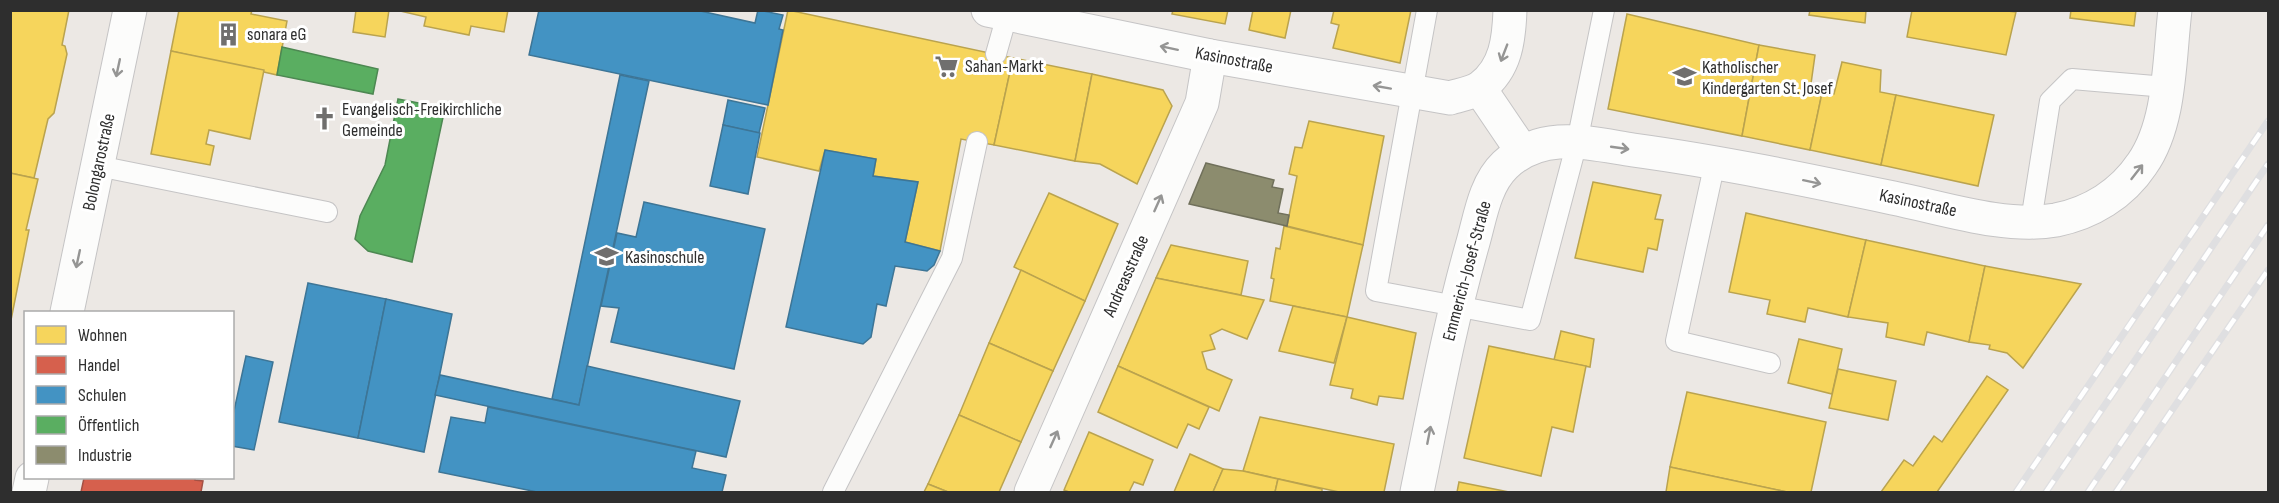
<svg xmlns="http://www.w3.org/2000/svg" width="2279" height="503" font-family="'Sofia Sans Condensed',sans-serif">
	<style>
		.homes { fill: #f6d55c; stroke: #baa34e; stroke-width: 1.5 }
		.shops { fill: #d6604d; stroke: #a45144; stroke-width: 1.5 }
		.schools { fill: #4393c3; stroke: #3d7596; stroke-width: 1.5 }
		.public { fill: #5aae61; stroke: #4d8852; stroke-width: 1.5 }
		.industry { fill: #8c8c6e; stroke: #70705b; stroke-width: 1.5 }
		.lines { fill: none; stroke-linecap: round; stroke-linejoin: round }
		.lane-casing { stroke: #c5c4c5; stroke-width: 22 }
		.street-casing { stroke: #c5c4c5; stroke-width: 35 }
		.secondary-casing { stroke: #c5c4c5; stroke-width: 35 }
		.lane { stroke: #fcfcfb; stroke-width: 20 }
		.street { stroke: #fcfcfb; stroke-width: 33 }
		.secondary { stroke: #fcfcfb; stroke-width: 33 }
		.rail-casing { stroke: #dfdfe1; stroke-width: 7 }
		.rail { stroke: #fff; stroke-width: 4.5; stroke-dasharray: 14; stroke-linecap: butt }
		.oneway { stroke: #959594 }
		.labels { text-anchor: middle; dominant-baseline: central; stroke-width: 6; stroke-linejoin: round; paint-order: stroke }
		.poi-label { font-size: 18px; fill: #2e2e2e; stroke: #fff; text-anchor: start }
		.street-label { font-size: 18px; fill: #2e2e2e; stroke: #fff }
	</style>
	<rect width="100%" height="100%" fill="#ece8e4"/>
	<g class="homes">
		<path d="M10 10H69L62 45 65 46 67 54 54 113 48 119 34 178 10 173Z"/>
		<path d="M179 10H252L251 14 287 21 277 75 171 51Z"/>
		<path d="M356 10H389L385 37 353 32Z"/>
		<path d="M396 10H508L504 32 471 26 469 35 424 26 426 17Z"/>
		<path d="M788 10 1013 58 994 145 961 139 940 251 905 242 918 182 873 176 876 159 825 150 819 171 757 157Z"/>
		<path d="M1173 10H1228L1225 24 1172 14Z"/>
		<path d="M1253 10H1291L1285 38 1249 30Z"/>
		<path d="M1334 10H1411L1400 63 1333 48 1339 25 1331 23Z"/>
		<path d="M1810 10H1866L1865 23 1809 15Z"/>
		<path d="M1912 10H1998L2016 12 2006 55 1907 37Z"/>
		<path d="M2071 10H2136L2134 26 2070 18Z"/>
		<path d="M1627 14 1759 45 1742 136 1608 109Z"/>
		<path d="M1759 45 1815 55 1810 91 1822 93 1810 150 1742 136Z"/>
		<path d="M171 51 264 70 250 139 209 130 206 144 214 146 210 165 151 154Z"/>
		<path d="M1013 58 1092 74 1075 161 994 145Z"/>
		<path d="M1842 62 1881 70 1880 92 1896 95 1881 165 1810 150 1822 93 1834 94Z"/>
		<path d="M1092 74 1163 90 1172 106 1137 184 1100 164 1075 161Z"/>
		<path d="M1896 95 1994 115 1978 186 1881 165Z"/>
		<path d="M1309 121 1384 136 1363 245 1287 226 1297 176 1289 174 1295 147 1302 148Z"/>
		<path d="M10 173 38 179 26 230H29L11 320Z"/>
		<path d="M1593 182 1661 195 1655 219 1663 220 1657 250 1648 248 1643 272 1575 258Z"/>
		<path d="M1049 193 1118 224 1085 301 1014 267Z"/>
		<path d="M1746 213 1866 240 1848 317 1808 308 1805 322 1767 314 1770 300 1729 292Z"/>
		<path d="M1284 226 1363 245 1347 317 1270 301 1274 279 1271 278 1276 248 1280 249Z"/>
		<path d="M1866 240 1985 266 1969 342 1927 332 1924 345 1886 337 1888 323 1848 317Z"/>
		<path d="M1171 245 1248 261 1241 295 1156 278Z"/>
		<path d="M1985 266 2081 284 2023 368 2007 353 1989 349 1990 345 1969 342Z"/>
		<path d="M1021 270 1085 301 1053 371 989 343Z"/>
		<path d="M1156 278 1264 300 1247 339 1222 329 1210 335 1215 349 1202 352 1207 369 1232 380 1219 411 1118 366Z"/>
		<path d="M1293 306 1347 317 1334 363 1279 351Z"/>
		<path d="M1347 317 1416 333 1403 399 1379 396 1377 405 1351 398 1353 389 1330 385Z"/>
		<path d="M1561 331 1594 339 1590 367 1554 360Z"/>
		<path d="M1799 339 1842 349 1832 394 1788 383Z"/>
		<path d="M989 343 1053 371 1021 442 959 415Z"/>
		<path d="M1489 346 1586 366 1573 432 1552 427 1541 476 1464 458Z"/>
		<path d="M1118 366 1209 407 1199 429 1188 424 1177 448 1098 412Z"/>
		<path d="M1838 369 1896 381 1888 420 1829 408Z"/>
		<path d="M1987 376 2008 390 1937 492H1881L1904 460 1913 466 1934 436 1942 442Z"/>
		<path d="M1687 392 1826 422 1811 492H1787L1670 467Z"/>
		<path d="M959 415 1021 442 999 492H948L928 484Z"/>
		<path d="M1260 417 1394 444 1384 492H1339L1243 471Z"/>
		<path d="M1089 432 1153 460 1143 485 1134 482 1129 492H1069L1064 490Z"/>
		<path d="M1190 454 1223 469 1213 492H1174Z"/>
		<path d="M1670 467 1787 492H1666Z"/>
		<path d="M1223 469 1243 471 1278 479 1275 492H1213Z"/>
		<path d="M1278 479 1322 489V492H1275Z"/>
		<path d="M1459 482 1509 492H1457Z"/>
		<path d="M928 484 948 492H924Z"/>
	</g>
	<path class="shops" d="M84 478H195V480L203 481 201 492H81Z"/>
	<g class="schools">
		<path d="M539 10H696L755 23 758 10 783 15 779 29 783 30 768 105 529 55Z"/>
		<path d="M620 75 649 81 579 405 552 399Z"/>
		<path d="M728 100 765 108 759 133 723 125Z"/>
		<path d="M723 125 760 133 748 194 710 186Z"/>
		<path d="M825 150 876 159 873 176 918 182 905 242 940 251 934 265 927 271 895 266 886 306 877 304 871 337 863 344 786 327Z"/>
		<path d="M644 202 765 229 734 369 611 342 619 308 601 306 617 233 636 237Z"/>
		<path d="M308 283 386 299 358 438 279 422Z"/>
		<path d="M386 299 452 314 424 452 358 438Z"/>
		<path d="M246 356 273 362 254 450 232 446V420Z"/>
		<path d="M587 366 740 401 726 457 435 395 440 375 579 405Z"/>
		<path d="M488 407 696 451 692 468 726 475 722 492H537L439 472 451 417 485 423Z"/>
	</g>
	<g class="public">
		<path d="M282 47 378 69 373 94 277 75Z"/>
		<path d="M398 99 445 108 412 262 368 251 355 239 360 216 385 165Z"/>
	</g>
	<path class="industry" d="M1206 163 1274 180 1272 187 1283 189 1278 213 1289 215 1287 226 1189 204Z"/>
	<g class="lines">
		<defs>
			<g id="lane">
				<path d="M1427 10 1376 291 1530 320 1577 142 1604 10"/>
				<path d="M996 54 1007 15"/>
				<path d="M1715 162 1676 341 1770 363"/>
				<path d="M98 166 327 212"/>
				<path d="M2031 221 2050 101 2072 79 2166 87"/>
				<path d="M833 492 952 258 977 142"/>
			</g>
			<g id="street">
				<path d="M988 10 1210 56 1450 98C1459 95 1473 93 1481 87 1506 68 1509 39 1510 10"/>
				<path d="M1480 89 1522 151"/>
				<path d="M1031 492 1202 103 1210 56"/>
			</g>
			<g id="secondary">
				<path d="M67 312 130 10"/>
				<path d="M29 492 32 478"/>
				<path d="M1417 492C1434 410 1449 327 1472 246 1480 219 1484 185 1505 165 1542 130 1588 143 1633 150 1721 162 1807 180 1893 198 1943 208 2005 229 2056 220 2091 213 2122 194 2142 164 2171 123 2169 59 2175 10"/>
			</g>
		</defs>
		<use href="#lane" class="lane-casing"/>
		<use href="#street" class="street-casing"/>
		<use href="#secondary" class="secondary-casing"/>
		<use href="#lane" class="lane"/>
		<use href="#street" class="street"/>
		<use href="#secondary" class="secondary"/>
		<defs>
			<g id="rail">
				<path d="M2016 492 2268 121"/>
				<path d="M2046 492 2268 164"/>
				<path d="M2088 492 2268 225"/>
				<path d="M2116 492 2268 270"/>
			</g>
		</defs>
		<use href="#rail" class="rail-casing"/>
		<use href="#rail" class="rail"/>
	</g>
	<defs><path id="oneway-shaft" d="M-6 0H5M1.5-3L5.5 0L1.5 3" fill="none" stroke-width="1.6" stroke-linecap="round" stroke-linejoin="round" transform="scale(1.5)"/></defs>
	<g class="oneway">
		<use href="#oneway-shaft" transform="translate(1169 48) rotate(-168)"/>
		<use href="#oneway-shaft" transform="translate(1504 53) rotate(111)"/>
		<use href="#oneway-shaft" transform="translate(118 68) rotate(102)"/>
		<use href="#oneway-shaft" transform="translate(1382 87) rotate(-170)"/>
		<use href="#oneway-shaft" transform="translate(1620 148) rotate(8)"/>
		<use href="#oneway-shaft" transform="translate(2137 172) rotate(-52)"/>
		<use href="#oneway-shaft" transform="translate(1812 182) rotate(12)"/>
		<use href="#oneway-shaft" transform="translate(1158 203) rotate(-66)"/>
		<use href="#oneway-shaft" transform="translate(78 259) rotate(102)"/>
		<use href="#oneway-shaft" transform="translate(1429 435) rotate(-79)"/>
		<use href="#oneway-shaft" transform="translate(1054 439) rotate(-66)"/>
	</g>
	<defs>
		<symbol id="building-bare" viewBox="-9 -9 18 18"><path d="M-4-6H4V6H1V3H-1V6H-4ZM-2.5-4.3h1.7v1.8h-1.7ZM.8-4.3h1.7v1.8H.8ZM-2.5-1h1.7V.8h-1.7ZM.8-1h1.7V.8H.8Z" fill="#706f6e" stroke="#fff" stroke-width="2.5" paint-order="stroke"/></symbol>
		<symbol id="supermarket-bare" viewBox="-9 -9 18 18"><path d="M-6-5.5h2.5l.6 2H6L4.5 2H-2.5L-4.4-4H-6ZM-1.5 3.2a1.3 1.3 0 1 0 .1 0ZM3 3.2a1.3 1.3 0 1 0 .1 0Z" fill="#706f6e" stroke="#fff" stroke-width="2.5" paint-order="stroke"/></symbol>
		<symbol id="school-bare" viewBox="-9 -9 18 18"><path d="M0-5L7-2L0 1L-7-2ZM-4 1L0 2.5L4 1V4Q0 6-4 4Z" fill="#706f6e" stroke="#fff" stroke-width="2.5" paint-order="stroke"/></symbol>
		<symbol id="church-bare" viewBox="-9 -9 18 18"><path d="M-1.2-6h2.4v3.5h3.3v2.4h-3.3V6h-2.4V-.1h-3.3v-2.4h3.3Z" fill="#706f6e" stroke="#fff" stroke-width="2.5" paint-order="stroke"/></symbol>
	</defs>
	<g fill-rule="evenodd">
		<use href="#building-bare" x="212" y="18" width="33" height="33"/>
		<use href="#supermarket-bare" x="930" y="50" width="33" height="33"/>
		<use href="#school-bare" x="1668" y="60" width="33" height="33"/>
		<use href="#church-bare" x="308" y="102" width="33" height="33"/>
		<use href="#school-bare" x="590" y="240" width="33" height="33"/>
	</g>
	<g class="labels">
		<g class="poi-label">
			<text x="247" y="34">sonara eG</text>
			<text x="965" y="66">Sahan-Markt</text>
			<text x="1702" y="67">Katholischer<tspan x="1702" dy="21">Kindergarten St. Josef</tspan></text>
			<text x="342" y="109">Evangelisch-Freikirchliche<tspan x="342" dy="21">Gemeinde</tspan></text>
			<text x="625" y="257">Kasinoschule</text>
		</g>
		<g class="street-label">
			<text transform="translate(1234 60) rotate(11)">Kasinostraße</text>
			<text transform="translate(99 162) rotate(-78)">Bolongarostraße</text>
			<text transform="translate(1918 203) rotate(12)">Kasinostraße</text>
			<text transform="translate(1467 271) rotate(-75)">Emmerich-Josef-Straße</text>
			<text transform="translate(1126 276) rotate(-66)">Andreasstraße</text>
		</g>
	</g>
	<rect width="2279" height="503" fill="none" stroke="#2e2e2e" stroke-width="24"/>
	<rect x="24" y="311" width="210" height="168" fill="#ffffff" stroke="#ababab" stroke-width="1.5"/>
	<rect x="36" y="326" width="30" height="18" fill="#f6d55c" stroke="#ababab" stroke-width="1.5"/>
	<text x="78" y="341" font-size="18" fill="#2e2e2e">Wohnen</text>
	<rect x="36" y="356" width="30" height="18" fill="#d6604d" stroke="#ababab" stroke-width="1.5"/>
	<text x="78" y="371" font-size="18" fill="#2e2e2e">Handel</text>
	<rect x="36" y="386" width="30" height="18" fill="#4393c3" stroke="#ababab" stroke-width="1.5"/>
	<text x="78" y="401" font-size="18" fill="#2e2e2e">Schulen</text>
	<rect x="36" y="416" width="30" height="18" fill="#5aae61" stroke="#ababab" stroke-width="1.5"/>
	<text x="78" y="431" font-size="18" fill="#2e2e2e">Öffentlich</text>
	<rect x="36" y="446" width="30" height="18" fill="#8c8c6e" stroke="#ababab" stroke-width="1.5"/>
	<text x="78" y="461" font-size="18" fill="#2e2e2e">Industrie</text>
</svg>
